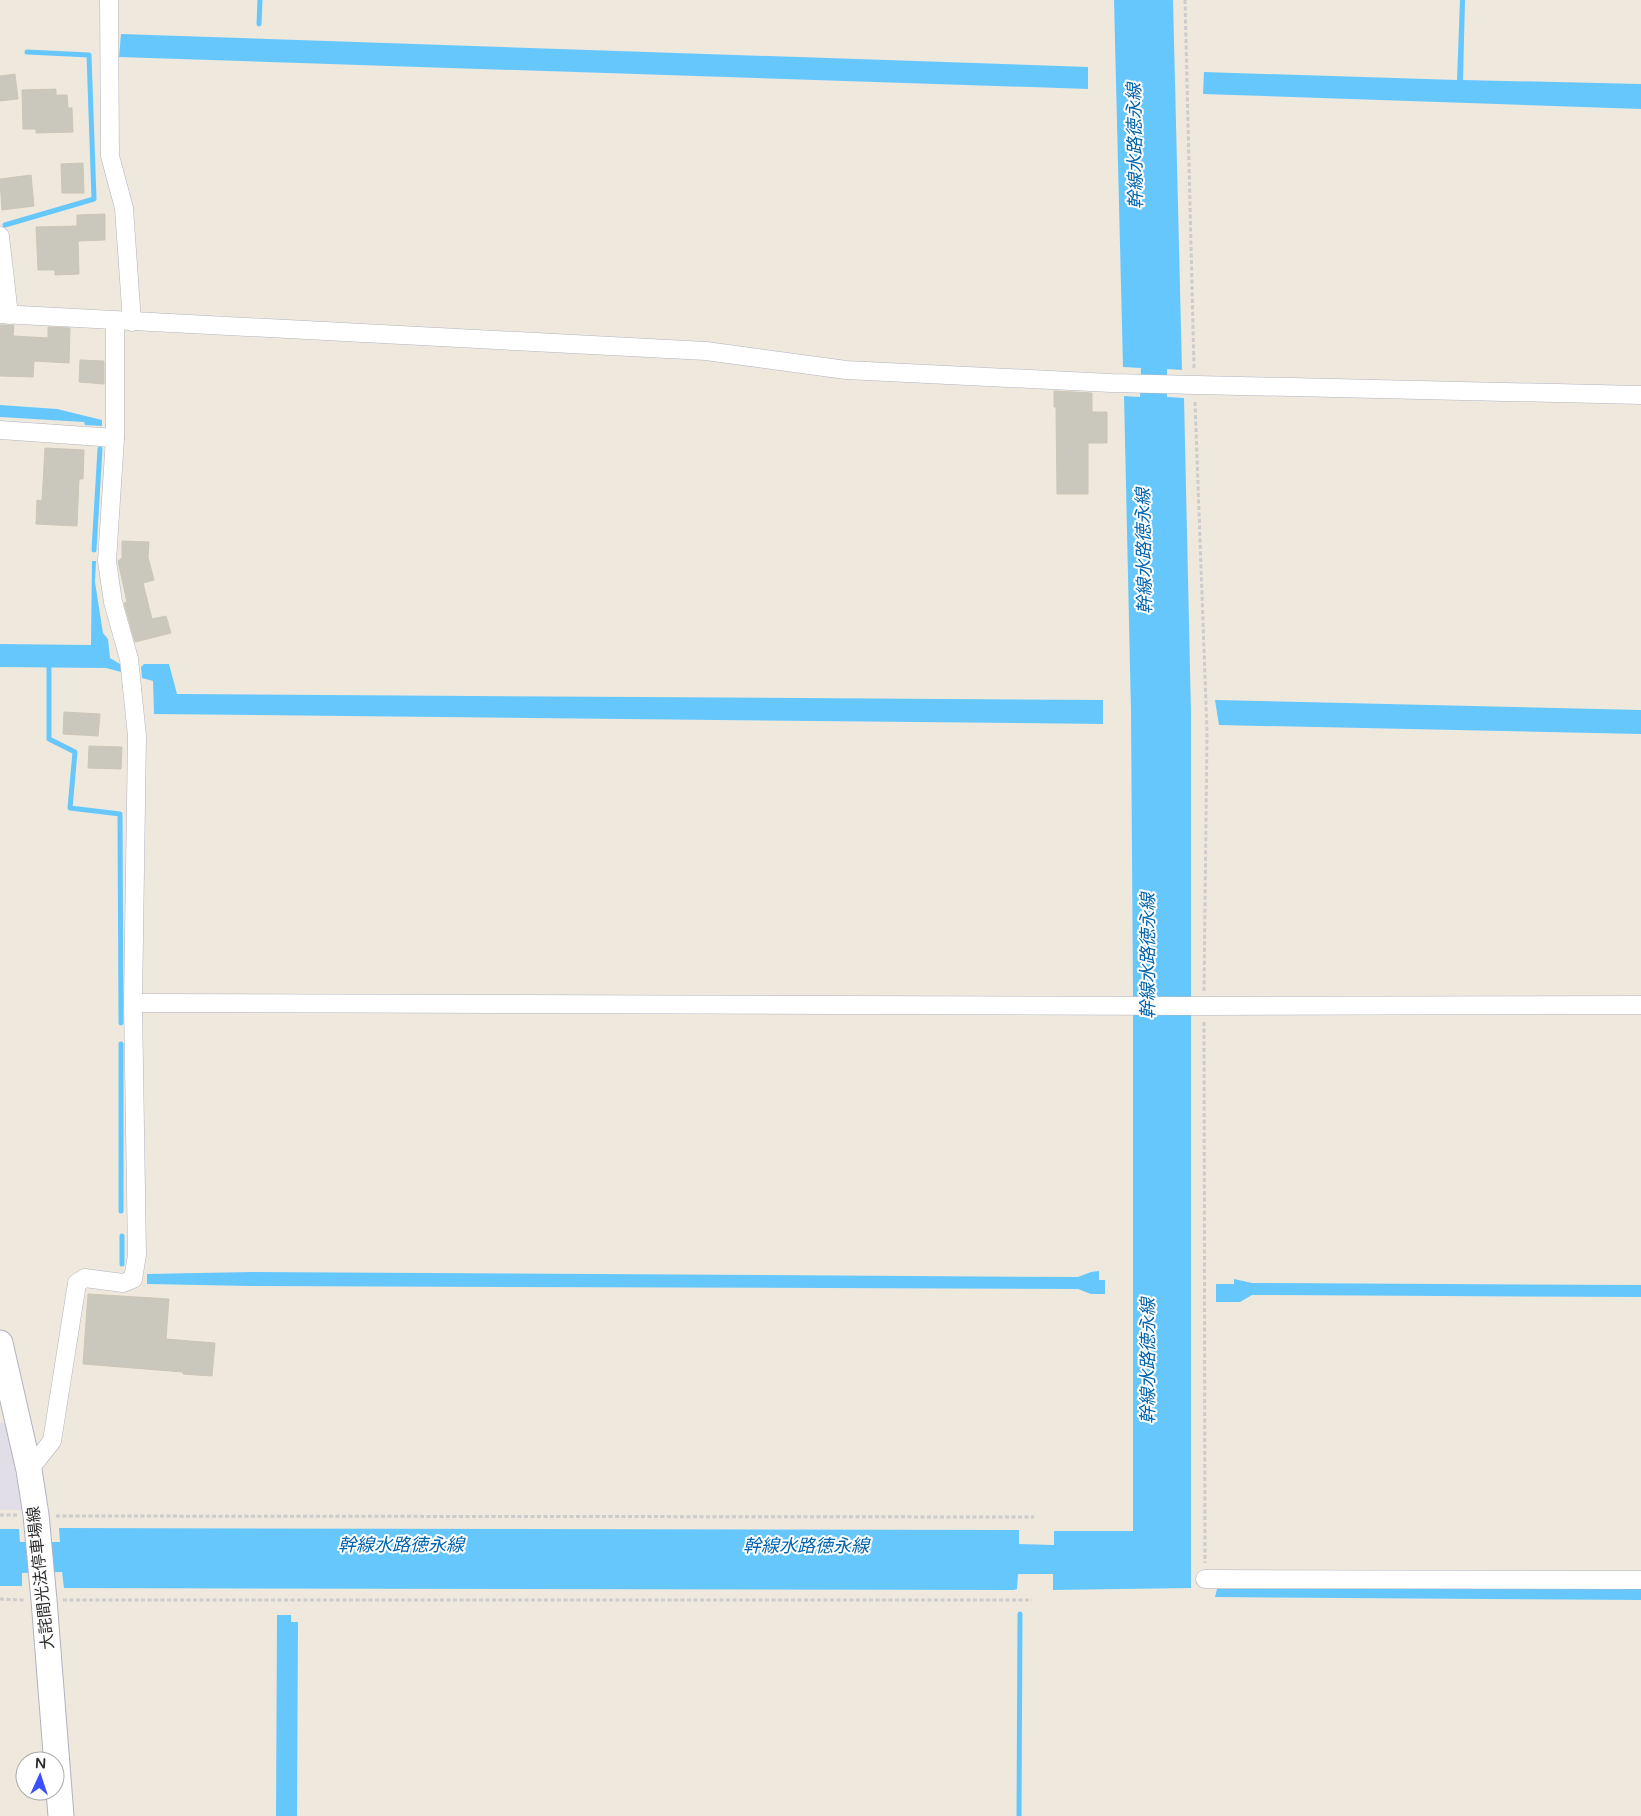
<svg xmlns="http://www.w3.org/2000/svg" width="1641" height="1816" font-family="'Varela Round','Noto Sans JP',sans-serif">
	<style>
		.industrial { fill: #e2dee7 }
		.water { fill: #66c7fc }
		.lines { fill: none; stroke-linecap: round; stroke-linejoin: round }
		.stream { stroke: #66c7fc; stroke-width: 5 }
		.building { fill: #cac7bc; stroke: #cbc6b6 }
		.minor-casing { stroke: #b1b2c1; stroke-width: 19 }
		.secondary-casing { stroke: #b1b2c1; stroke-width: 27 }
		.path { stroke: #ccc; stroke-width: 3; stroke-dasharray: 4 2.5; stroke-linecap: butt }
		.minor { stroke: #fff; stroke-width: 18 }
		.secondary { stroke: #fff; stroke-width: 25 }
		.labels { text-anchor: middle; dominant-baseline: central; stroke-width: 4; stroke-linejoin: round; paint-order: stroke }
		.street-label { font-size: 16px; fill: #2c2c2c; stroke: #fff }
		.water-label { font-size: 18px; font-style: italic; fill: #0063ad; stroke: #fff }
	</style>
	<rect width="100%" height="100%" fill="#efe9dd"/>
	<path class="industrial" d="M0 1423H7L22 1510H0Z"/>
	<g class="water">
		<path d="M1114 0H1173L1182 370 1167 369V397L1184 398 1191 713V997H1176V1013H1191V1588L1053 1590V1574H1018L1017 1589 1014 1590 64 1588 62 1572 22 1573V1586H0V1529H19L20 1542H60L59 1528 1019 1530V1544L1054 1545V1531H1133V1013L1147 997H1133L1131 711 1124 396 1140 397 1141 368 1123 367Z"/>
		<path d="M1460 0H1465L1463 80 1641 84V109L1203 94 1204 72 1457 80Z"/>
		<path d="M121 34 1088 67V89L119 57Z"/>
		<path d="M0 405 57 409 102 420V426L85 425 84 422 0 417Z"/>
		<path d="M92 561H96L95 582 103 633 108 639 110 658 120 664 121 672 106 668 0 667V644L91 645Z"/>
		<path d="M144 664H169L177 694 1103 700V724L154 714 153 681 142 678 141 667Z"/>
		<path d="M1215 700 1641 710V734L1219 725Z"/>
		<path d="M1099 1271V1280H1105V1294H1091L1078 1289 251 1286 147 1284V1274L251 1272 1078 1277 1091 1272Z"/>
		<path d="M1234 1279 1252 1283 1641 1285V1297L1252 1295 1240 1302H1216V1284H1234Z"/>
		<path d="M1217 1589H1641V1600L1215 1597Z"/>
		<path d="M277 1615H291V1622H298L297 1816H276Z"/>
	</g>
	<g class="lines">
		<g class="stream">
			<path d="M259 24 260 0"/>
			<path d="M5 225 94 199 89 55 27 52"/>
			<path d="M94 550 100 449"/>
			<path d="M49 668V739L75 752 70 808 120 814 121 1023"/>
			<path d="M121 1044V1211"/>
			<path d="M122 1236V1264"/>
			<path d="M1019 1816 1020 1614"/>
		</g>
	</g>
	<g class="building">
		<path d="M15 74 18 99 0 101V76Z"/>
		<path d="M56 89V95H67L68 108H72L73 132 36 133V129H23L22 90Z"/>
		<path d="M83 163 84 193H62L61 164Z"/>
		<path d="M31 175 34 206 2 210 0 179Z"/>
		<path d="M105 214V240L78 241 79 274 55 275V270H38L36 227 77 226V215Z"/>
		<path d="M0 325H14L13 336 48 338V327L70 328 69 363 34 361 33 377 0 376Z"/>
		<path d="M80 360 104 361V384L79 382Z"/>
		<path d="M1054 391 1092 393V412H1107V443H1088V494H1057L1056 407H1054Z"/>
		<path d="M45 448 84 450 83 479H79L77 526 36 524 37 500 42 501Z"/>
		<path d="M122 541 149 542 148 557 154 580 143 583 152 619 166 616 171 633 135 642 124 603 127 602 118 561 122 558Z"/>
		<path d="M64 712 100 714 98 736 63 734Z"/>
		<path d="M89 746 122 747 121 769 88 768Z"/>
		<path d="M88 1294 169 1299 166 1339 215 1343 212 1376 183 1374V1372L83 1364Z"/>
	</g>
	<g class="lines">
		<defs>
			<g id="minor">
				<path d="M109 0 110 156 124 208 132 322"/>
				<path d="M0 236 9 315"/>
				<path d="M0 314 706 351 846 370 1111 383 1641 395"/>
				<path d="M0 430 115 438"/>
				<path d="M133 1003 1204 1006 1641 1005"/>
				<path d="M29 1470 52 1441 77 1283 85 1278 123 1283 133 1279 137 1255 133 1003 137 736 129 659 113 602 107 561 115 438V321"/>
				<path d="M1205 1579 1641 1580"/>
			</g>
			<path id="secondary" d="M0 1343 29 1470 36 1515 44 1600 61 1816"/>
		</defs>
		<use href="#minor" class="minor-casing"/>
		<use href="#secondary" class="secondary-casing"/>
		<g class="path">
			<path d="M1185 0 1194 368"/>
			<path d="M1195 402 1207 732 1204 991"/>
			<path d="M1204 1022 1205 1563"/>
			<path d="M0 1515H17"/>
			<path d="M56 1516 1034 1517"/>
			<path d="M0 1599 24 1600"/>
			<path d="M63 1600H1032"/>
		</g>
		<use href="#minor" class="minor"/>
		<use href="#secondary" class="secondary"/>
	</g>
	<g class="labels">
		<g class="street-label">
			<text transform="translate(41 1578) rotate(-96)">大詫間光法停車場線</text>
		</g>
		<g class="water-label">
			<text transform="translate(1135 146) rotate(-91)">幹線水路徳永線</text>
			<text transform="translate(1144 551) rotate(-91)">幹線水路徳永線</text>
			<text transform="translate(1148 956) rotate(-90)">幹線水路徳永線</text>
			<text transform="translate(1148 1361) rotate(-90)">幹線水路徳永線</text>
			<text x="401" y="1545">幹線水路徳永線</text>
			<text x="806" y="1546">幹線水路徳永線</text>
		</g>
	</g>
	<g transform="translate(40 1776) rotate(3)"><circle r="24" fill="#ffffff" stroke="#ababab"/>
	<path d="M0-4L9 19L0 12L-9 19Z" fill="#3b4fff"/>
	<text y="-8" font-size="14" font-weight="bold" text-anchor="middle" fill="#2c2c2c">N</text>
	</g>
</svg>
